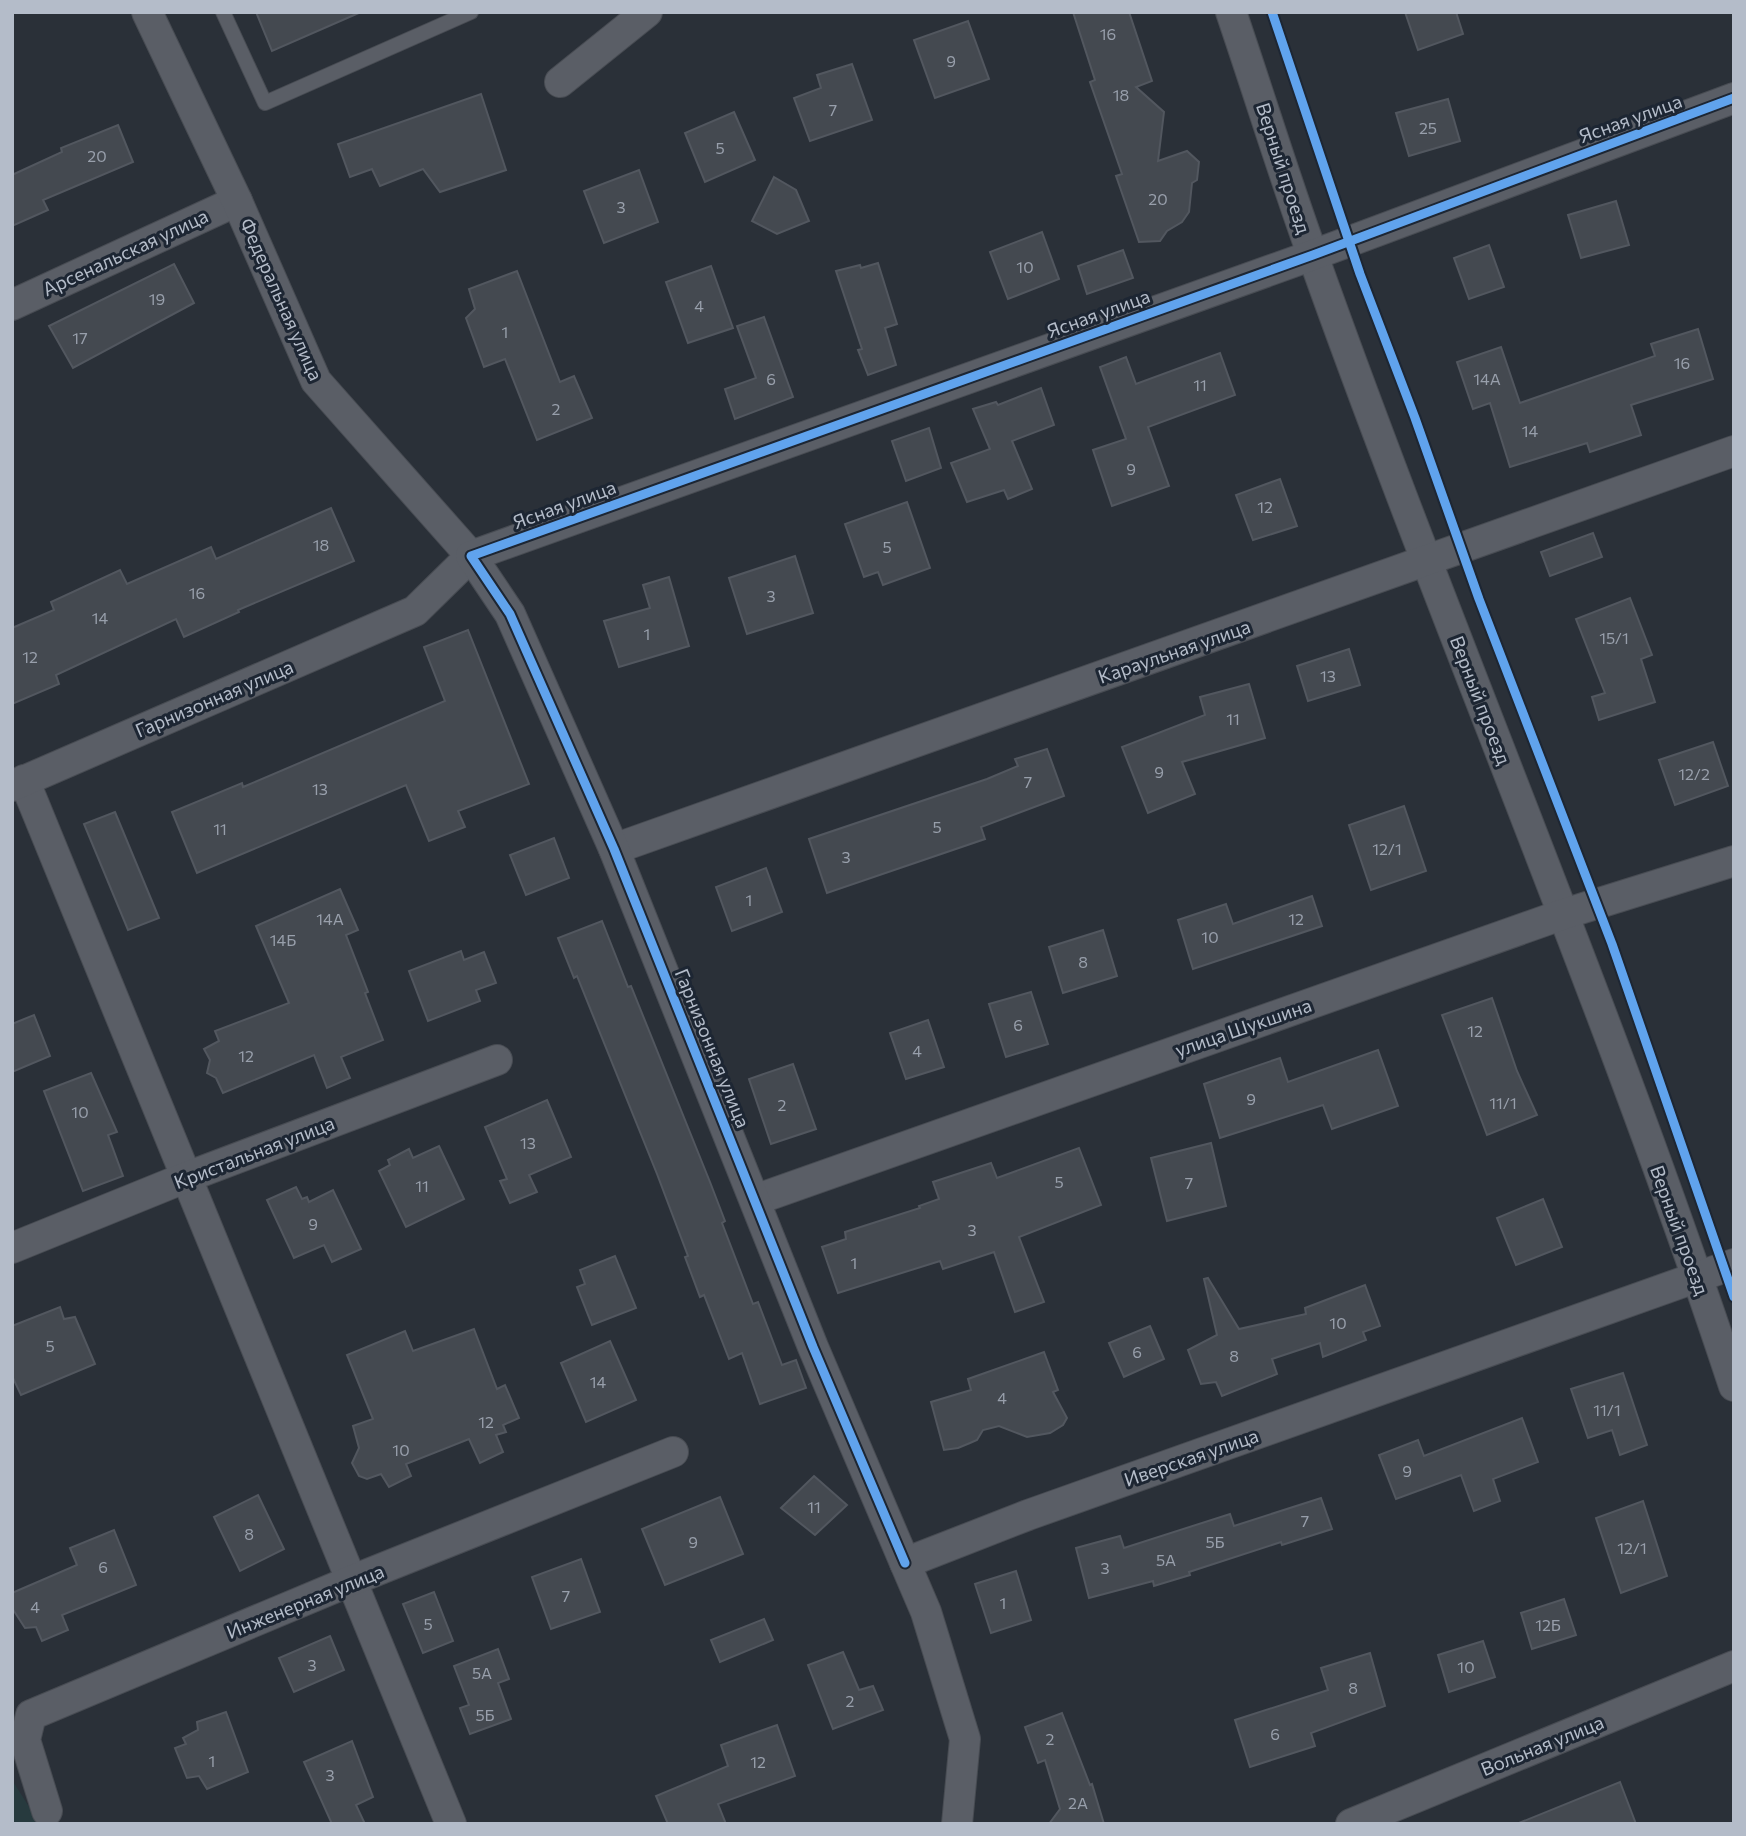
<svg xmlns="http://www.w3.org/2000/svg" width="1746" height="1836" font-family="Commissioner,sans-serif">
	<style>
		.green { fill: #273a3e }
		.building { fill: #444950; stroke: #52575f; stroke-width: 2 }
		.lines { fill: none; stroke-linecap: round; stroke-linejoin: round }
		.service-casing { stroke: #484c53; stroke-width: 16 }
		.minor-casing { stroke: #484c53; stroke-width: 32 }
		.service { stroke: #5a5e66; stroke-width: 14 }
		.minor { stroke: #5a5e66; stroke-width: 30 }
		.cycleway-casing { stroke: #1d2633; stroke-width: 13 }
		.cycleway { stroke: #60a3ed; stroke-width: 9 }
		.labels { text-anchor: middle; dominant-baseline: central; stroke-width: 6; stroke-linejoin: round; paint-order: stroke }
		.number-label { font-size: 16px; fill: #989fab }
		.street-label { font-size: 19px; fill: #b4bcc9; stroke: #1d2633 }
	</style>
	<rect width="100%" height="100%" fill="#2a3038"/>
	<path class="green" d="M12 1780 40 1824H12Z"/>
	<g class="building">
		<path d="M256 12H361L272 51Z"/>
		<path d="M1073 12H1129L1152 81 1136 87 1164 112 1158 161 1187 151 1199 162 1197 180 1192 183 1189 212 1182 222 1167 231 1160 241 1139 242 1116 176 1122 174 1090 82 1095 80Z"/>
		<path d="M1405 12H1456L1463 34 1418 50Z"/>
		<path d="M968 21 989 79 935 98 914 40Z"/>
		<path d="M852 64 872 120 810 141 794 98 821 88 817 75Z"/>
		<path d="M481 94 506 170 440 192 423 169 380 186 372 169 350 177 338 144Z"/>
		<path d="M1448 99 1460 141 1409 156 1396 113Z"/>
		<path d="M734 112 755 160 705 182 685 133Z"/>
		<path d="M118 125 133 162 43 200 48 210 12 226V175L62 152 61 148Z"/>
		<path d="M639 170 658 222 604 243 584 191Z"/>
		<path d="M774 177 796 190 809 221 777 234 752 221Z"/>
		<path d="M1616 201 1629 245 1581 258 1568 215Z"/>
		<path d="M1042 232 1059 279 1008 299 990 252Z"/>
		<path d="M1489 245 1504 287 1469 299 1454 258Z"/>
		<path d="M1123 250 1133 278 1087 294 1078 266Z"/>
		<path d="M878 263 897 324 885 328 896 365 868 375 858 350 862 349 836 271 860 265 861 268Z"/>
		<path d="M174 264 194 303 73 368 49 326Z"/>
		<path d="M711 266 733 328 688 343 666 282Z"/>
		<path d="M517 271 560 382 574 376 592 418 537 440 505 359 484 367 466 318 475 309 469 289Z"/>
		<path d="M764 317 793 397 735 419 725 389 756 378 737 326Z"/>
		<path d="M1698 329 1713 379 1631 405 1641 435 1590 452 1587 443 1510 467 1490 403 1473 409 1457 362 1501 347 1520 403 1655 356 1651 344Z"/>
		<path d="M1220 353 1235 395 1148 427 1169 486 1112 506 1093 450 1126 439 1100 367 1126 357 1136 384Z"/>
		<path d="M1041 388 1054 425 1012 441 1032 489 1008 499 1004 490 967 502 951 463 990 449 973 409 996 402 998 405Z"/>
		<path d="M929 428 941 468 906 481 892 441Z"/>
		<path d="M1280 479 1297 526 1253 540 1236 495Z"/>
		<path d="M907 502 930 568 883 585 878 572 864 577 845 524Z"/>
		<path d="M331 508 354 561 238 610 239 612 184 637 176 619 56 675 59 684 12 704V628L54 610 51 602 120 570 127 584 211 547 216 559Z"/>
		<path d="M1593 533 1602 557 1550 576 1541 552Z"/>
		<path d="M795 556 813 613 747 634 729 578Z"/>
		<path d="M669 577 689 646 619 667 604 621 650 608 643 585Z"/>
		<path d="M1630 598 1652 655 1641 659 1655 702 1599 720 1592 697 1605 693 1576 619Z"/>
		<path d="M468 630 529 784 458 811 465 827 429 841 406 785 197 873 172 812 242 783 243 787 445 701 424 647Z"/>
		<path d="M1349 649 1360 685 1308 701 1297 666Z"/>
		<path d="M1249 684 1265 738 1182 762 1195 794 1148 813 1122 747 1205 715 1200 697Z"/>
		<path d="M1713 742 1728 786 1675 805 1659 760Z"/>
		<path d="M1047 749 1064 796 981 827 985 839 827 893 809 839 987 779 1018 766 1015 759Z"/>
		<path d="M1404 806 1426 871 1371 890 1349 825Z"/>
		<path d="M115 812 159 918 128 930 84 824Z"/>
		<path d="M554 838 569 878 526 895 510 855Z"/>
		<path d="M766 868 782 912 732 931 716 887Z"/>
		<path d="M340 889 358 930 346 935 368 992 365 993 383 1040 341 1057 350 1078 327 1088 314 1055 223 1093 216 1078 207 1073 210 1060 204 1049 219 1041 215 1031 289 1003 256 926Z"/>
		<path d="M1312 896 1322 926 1193 969 1178 920 1226 904 1233 924Z"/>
		<path d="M602 921 628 987 631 986 710 1182 725 1221 722 1223 753 1304 758 1302 782 1365 796 1360 806 1388 760 1404 742 1353 729 1359 704 1295 700 1297 685 1257 688 1256 657 1174 577 976 574 978 558 938Z"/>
		<path d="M1103 930 1117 976 1063 993 1049 947Z"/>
		<path d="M461 951 464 960 484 952 496 983 476 990 480 1001 428 1021 409 971Z"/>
		<path d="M1031 992 1048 1044 1006 1057 989 1004Z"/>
		<path d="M1492 998 1517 1071 1537 1115 1487 1135 1442 1015Z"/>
		<path d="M34 1015 50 1056 12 1072V1024Z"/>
		<path d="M928 1020 944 1067 906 1079 890 1033Z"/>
		<path d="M1378 1050 1398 1106 1332 1129 1323 1105 1220 1138 1204 1084 1280 1058 1288 1082Z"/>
		<path d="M793 1064 816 1129 771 1144 749 1079Z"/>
		<path d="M91 1073 117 1132 108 1135 123 1176 83 1191 44 1091Z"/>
		<path d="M547 1100 571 1157 529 1175 537 1192 510 1203 500 1181 507 1179 485 1127Z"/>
		<path d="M1211 1143 1226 1206 1167 1221 1151 1158Z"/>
		<path d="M439 1146 464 1199 406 1227 379 1171 390 1165 388 1160 409 1149 413 1158Z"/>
		<path d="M1079 1148 1101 1205 1019 1237 1044 1302 1015 1312 994 1252 943 1269 940 1261 838 1293 822 1247 846 1239 845 1232 920 1208 919 1206 939 1199 933 1182 991 1163 997 1178Z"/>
		<path d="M296 1187 302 1199 307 1197 309 1202 333 1190 361 1249 332 1262 324 1245 294 1258 267 1200Z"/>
		<path d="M1543 1199 1562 1247 1516 1265 1497 1218Z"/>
		<path d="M615 1256 636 1308 592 1325 577 1287 585 1284 580 1270Z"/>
		<path d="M1208 1278 1239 1329 1306 1314 1305 1308 1365 1285 1380 1326 1363 1332 1366 1340 1323 1357 1320 1343 1272 1359 1277 1374 1222 1396 1216 1382 1201 1384 1188 1350 1217 1335 1204 1279Z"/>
		<path d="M60 1307 64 1319 75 1317 95 1364 21 1395 12 1376V1326Z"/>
		<path d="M1150 1326 1164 1359 1124 1377 1109 1343Z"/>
		<path d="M474 1329 497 1389 505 1385 519 1418 503 1425 506 1432 496 1435 503 1452 480 1463 469 1439 406 1464 411 1476 389 1487 381 1474 367 1479 359 1476 352 1463 359 1448 353 1426 373 1419 347 1355 405 1331 413 1351Z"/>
		<path d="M610 1341 636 1400 586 1422 561 1363Z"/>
		<path d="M1044 1352 1058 1390 1053 1392 1067 1418 1063 1425 1050 1433 1027 1437 999 1426 983 1430 977 1440 970 1443 958 1448 944 1450 931 1402 971 1390 968 1379Z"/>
		<path d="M1623 1373 1647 1445 1620 1455 1612 1430 1588 1438 1571 1389Z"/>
		<path d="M1522 1418 1538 1462 1493 1479 1500 1501 1474 1511 1461 1475 1396 1499 1379 1455 1418 1440 1424 1456Z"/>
		<path d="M814 1476 847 1505 815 1535 781 1508Z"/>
		<path d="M258 1495 284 1549 240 1571 214 1517Z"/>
		<path d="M720 1497 743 1554 665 1585 642 1529Z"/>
		<path d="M1321 1498 1332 1529 1282 1545 1281 1542 1189 1572 1190 1575 1154 1586 1153 1581 1089 1598 1076 1548 1120 1536 1124 1548 1230 1514 1234 1526Z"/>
		<path d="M1643 1501 1667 1576 1621 1593 1596 1518Z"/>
		<path d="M114 1530 136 1585 62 1615 68 1630 42 1641 36 1627 25 1628 12 1608V1593L77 1565 70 1548Z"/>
		<path d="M581 1559 600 1612 551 1629 532 1577Z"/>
		<path d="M1016 1571 1031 1620 991 1633 975 1584Z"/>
		<path d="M434 1592 453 1641 423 1653 403 1604Z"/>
		<path d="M1564 1599 1576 1635 1532 1649 1521 1613Z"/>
		<path d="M764 1619 773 1640 720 1662 711 1640Z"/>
		<path d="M330 1636 344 1670 294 1692 279 1658Z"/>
		<path d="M1483 1641 1495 1677 1449 1692 1438 1655Z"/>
		<path d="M498 1649 509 1679 498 1683 511 1719 470 1734 460 1708 469 1705 454 1666Z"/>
		<path d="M843 1652 859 1690 873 1686 883 1710 833 1729 808 1665Z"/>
		<path d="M1370 1653 1385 1706 1311 1733 1315 1746 1250 1767 1235 1720 1328 1690 1321 1668Z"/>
		<path d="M226 1712 248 1772 207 1789 199 1776 187 1778 175 1748 186 1744 183 1738 198 1730 197 1722Z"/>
		<path d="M1062 1713 1090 1785 1092 1784 1104 1824H1049L1060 1809 1045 1760 1038 1763 1025 1727Z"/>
		<path d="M777 1725 795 1776 718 1804 726 1824H668L656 1796 728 1766 721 1745Z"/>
		<path d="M352 1741 373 1797 356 1805 365 1824H332L304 1762Z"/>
		<path d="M1620 1782 1636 1824H1519V1823Z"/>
	</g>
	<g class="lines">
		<defs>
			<path id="service" d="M223 12 265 103 471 12"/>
			<g id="minor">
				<path d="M1231 12C1259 94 1284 176 1313 256 1448 635 1608 1004 1734 1386"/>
				<path d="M560 82 647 12"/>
				<path d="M12 305 237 201"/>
				<path d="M24 780 451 1824"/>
				<path d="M12 786 415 611 471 556 316 381 237 201 147 12"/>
				<path d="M614 849 1734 451"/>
				<path d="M755 1200 1564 914 1734 861"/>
				<path d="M12 1248 187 1177 497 1060"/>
				<path d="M905 1563 813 1347 614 849 510 614 471 556 1313 255 1734 98"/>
				<path d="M47 1811 25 1740 31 1715 353 1580 673 1452"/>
				<path d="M957 1824 965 1739 926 1612 905 1563 1028 1515 1734 1264"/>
				<path d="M1351 1824 1734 1666"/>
			</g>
		</defs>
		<use href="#service" class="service-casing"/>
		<use href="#minor" class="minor-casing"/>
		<use href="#service" class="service"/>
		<use href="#minor" class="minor"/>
		<defs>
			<g id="cycleway">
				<path d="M1272 12 1360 274 1415 418 1479 599 1612 944 1734 1297"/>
				<path d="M905 1563 813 1347 614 849 510 614 471 556 1313 255 1734 98"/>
			</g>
		</defs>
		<use href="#cycleway" class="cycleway-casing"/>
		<use href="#cycleway" class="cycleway"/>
	</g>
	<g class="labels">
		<g class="number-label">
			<text x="1108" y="33">16</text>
			<text x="951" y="60">9</text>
			<text x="1121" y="94">18</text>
			<text x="833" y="109">7</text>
			<text x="1428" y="127">25</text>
			<text x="720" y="147">5</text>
			<text x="97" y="155">20</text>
			<text x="1158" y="198">20</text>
			<text x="621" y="206">3</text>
			<text x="1025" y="266">10</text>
			<text x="157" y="298">19</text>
			<text x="699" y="305">4</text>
			<text x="505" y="331">1</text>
			<text x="80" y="337">17</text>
			<text x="1682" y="362">16</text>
			<text x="771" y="378">6</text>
			<text x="1487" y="378">14А</text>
			<text x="1200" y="384">11</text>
			<text x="556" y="408">2</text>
			<text x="1530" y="430">14</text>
			<text x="1131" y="468">9</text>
			<text x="1265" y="506">12</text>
			<text x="321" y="544">18</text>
			<text x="887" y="546">5</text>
			<text x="197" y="592">16</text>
			<text x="771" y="595">3</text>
			<text x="100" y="617">14</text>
			<text x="647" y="633">1</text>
			<text x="1614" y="637">15/1</text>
			<text x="30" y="656">12</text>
			<text x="1328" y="675">13</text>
			<text x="1233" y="718">11</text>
			<text x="1159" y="771">9</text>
			<text x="1694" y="773">12/2</text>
			<text x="1028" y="781">7</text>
			<text x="320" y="788">13</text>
			<text x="937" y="826">5</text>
			<text x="220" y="828">11</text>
			<text x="1387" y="848">12/1</text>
			<text x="846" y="856">3</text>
			<text x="749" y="899">1</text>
			<text x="330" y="918">14А</text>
			<text x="1296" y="918">12</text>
			<text x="1210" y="936">10</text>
			<text x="283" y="939">14Б</text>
			<text x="1083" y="961">8</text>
			<text x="1018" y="1024">6</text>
			<text x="1475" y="1030">12</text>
			<text x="917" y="1050">4</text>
			<text x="246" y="1055">12</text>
			<text x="1251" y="1098">9</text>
			<text x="1503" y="1102">11/1</text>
			<text x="782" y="1104">2</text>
			<text x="80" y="1111">10</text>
			<text x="528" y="1142">13</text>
			<text x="1059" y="1181">5</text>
			<text x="1189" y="1182">7</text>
			<text x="422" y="1185">11</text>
			<text x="313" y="1223">9</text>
			<text x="972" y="1229">3</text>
			<text x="854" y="1262">1</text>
			<text x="1338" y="1322">10</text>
			<text x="50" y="1345">5</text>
			<text x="1137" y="1351">6</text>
			<text x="1234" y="1355">8</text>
			<text x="598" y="1381">14</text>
			<text x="1002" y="1397">4</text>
			<text x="1607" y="1409">11/1</text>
			<text x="486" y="1421">12</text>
			<text x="401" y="1449">10</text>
			<text x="1407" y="1470">9</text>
			<text x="814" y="1506">11</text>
			<text x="1305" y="1520">7</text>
			<text x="249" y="1533">8</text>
			<text x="693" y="1541">9</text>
			<text x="1215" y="1541">5Б</text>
			<text x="1632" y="1547">12/1</text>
			<text x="1166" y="1559">5А</text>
			<text x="103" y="1566">6</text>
			<text x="1105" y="1567">3</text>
			<text x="566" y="1595">7</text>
			<text x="1003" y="1602">1</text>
			<text x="35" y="1606">4</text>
			<text x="428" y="1623">5</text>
			<text x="1548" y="1624">12Б</text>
			<text x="312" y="1664">3</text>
			<text x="1466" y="1666">10</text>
			<text x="482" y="1672">5А</text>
			<text x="1353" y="1687">8</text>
			<text x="850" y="1700">2</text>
			<text x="485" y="1714">5Б</text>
			<text x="1275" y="1733">6</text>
			<text x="1050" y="1738">2</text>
			<text x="212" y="1760">1</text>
			<text x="758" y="1761">12</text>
			<text x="330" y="1774">3</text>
			<text x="1078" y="1802">2А</text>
		</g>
		<g class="street-label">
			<text transform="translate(1630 118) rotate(-20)">Ясная улица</text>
			<text transform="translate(1284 168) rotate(72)">Верный проезд</text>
			<text transform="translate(125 252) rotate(-25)">Арсенальская улица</text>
			<text transform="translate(282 299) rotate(66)">Федеральная улица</text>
			<text transform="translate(1098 313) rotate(-20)">Ясная улица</text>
			<text transform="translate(564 504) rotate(-20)">Ясная улица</text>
			<text transform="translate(1174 651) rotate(-19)">Караульная улица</text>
			<text transform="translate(214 698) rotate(-23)">Гарнизонная улица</text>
			<text transform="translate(1481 700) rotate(69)">Верный проезд</text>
			<text transform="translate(1243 1027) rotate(-19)">улица Шукшина</text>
			<text transform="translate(713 1048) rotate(68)">Гарнизонная улица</text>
			<text transform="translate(254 1152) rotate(-21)">Кристальная улица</text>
			<text transform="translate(1680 1230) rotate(70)">Верный проезд</text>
			<text transform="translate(1191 1457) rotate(-19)">Иверская улица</text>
			<text transform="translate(305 1601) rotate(-22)">Инженерная улица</text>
			<text transform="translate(1542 1745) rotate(-22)">Вольная улица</text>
		</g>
	</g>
	<rect width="1746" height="1836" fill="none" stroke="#b4bcc9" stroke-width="28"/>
</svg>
